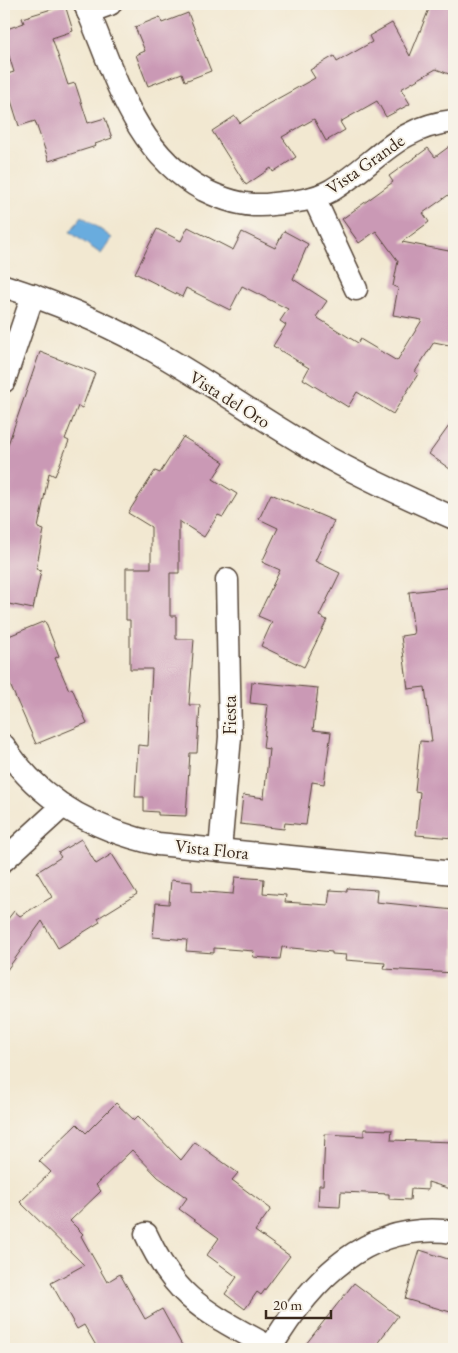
<svg xmlns="http://www.w3.org/2000/svg" width="458" height="1353" font-family="'EB Garamond',serif">
	<style>
		.water { fill: #69acde; stroke: #526b7e }
		.building { fill: #ca99b5 }
		.lines { fill: none; stroke-linecap: round; stroke-linejoin: round }
		.minor-casing { stroke: #564639; stroke-width: 25 }
		.minor { stroke: #fff; stroke-width: 22 }
		.labels { text-anchor: middle; dominant-baseline: central; stroke-width: 4; stroke-linejoin: round; paint-order: stroke }
		.street-label { font-size: 18px; fill: #3b2a1e; stroke: #f7f3e8 }
	</style>
	<rect width="100%" height="100%" fill="#f7f3e8"/>
	<filter id="ink" filterUnits="userSpaceOnUse"><feTurbulence type="fractalNoise" baseFrequency=".02" numOctaves="2"/><feDisplacementMap in="SourceGraphic" scale="10" xChannelSelector="R" yChannelSelector="G"/><feConvolveMatrix kernelMatrix="1 2 1 2 8 2 1 2 1" color-interpolation-filters="sRGB"/></filter>
	<filter id="wash" filterUnits="userSpaceOnUse"><feTurbulence type="fractalNoise" baseFrequency=".0096" numOctaves="4" result="noise"/><feDisplacementMap in="SourceGraphic" scale="20" xChannelSelector="R" yChannelSelector="G"/><feGaussianBlur stdDeviation="1.12" result="paint"/><feColorMatrix in="noise" values="0 0 0 0 0 0 0 0 0 0 0 0 0 0 0 0 0 1.4 0 .05"/><feComposite in="paint" operator="in"/></filter>
	<g filter="url(#wash)">
		<rect width="100%" height="100%" fill="#f2e8d1"/>
		<path class="water" d="M82 216 112 238 101 254 70 232Z"/>
		<g id="blocks">
			<g class="building">
				<path d="M431 4H454V76L436 69 401 89 410 104 386 117 377 101 340 122 345 130 326 141 314 119 282 137 296 157 273 172 271 168 246 185 212 131 235 116 240 123 268 104 315 78 310 70 334 56 337 62 372 42 369 36 392 23 410 56Z"/>
				<path d="M65 5 73 31 52 38 68 85 75 83 88 123 105 118 112 138 95 144 96 146 49 161 35 121 19 126 4 78V75L14 72 4 40V30L24 23 22 18Z"/>
				<path d="M188 13 211 71 185 81 182 73 148 86 136 55 145 51 135 27 160 17 162 23Z"/>
				<path d="M454 143V191L423 213 429 222 402 242 454 252V346L434 342 415 372 418 374 393 414 357 392 348 407 303 379 309 368 273 346 286 325 280 321 288 309 242 286 230 310 186 288 182 297 135 273 157 229 181 241 188 227 233 250 242 232 275 248 284 231 308 244 293 279 327 301 316 317 358 343 360 339 397 361 422 320 393 315 398 288 393 286 398 261 376 231 359 243 342 219 393 182 389 176 428 148 435 157Z"/>
				<path d="M40 352 95 373 82 408 78 406 65 439 69 441 55 476 49 473 38 528 44 530 36 569 41 571 33 609 4 603V456Z"/>
				<path d="M454 419V472L429 454Z"/>
				<path d="M183 437 224 462 213 479 237 494 223 517 218 515 204 537 179 521V573H170V616H176V639H194L189 705H200L197 753H190L186 816 158 815V812L144 811V797H135L138 745 148 746 152 669H130V620H126V568H151V527L128 513 155 471 160 473Z"/>
				<path d="M271 494 334 521 315 561 340 573 319 616 327 620 304 667 261 646 272 622 258 616 280 570 262 562 278 528 259 519Z"/>
				<path d="M454 587V838L416 835 420 792 415 791 420 741 432 742 425 687 408 689 401 636 414 634 409 592Z"/>
				<path d="M45 621 59 656 55 658 69 690 72 688 87 723 36 744 4 671V638Z"/>
				<path d="M252 682 318 688 313 730 331 732 324 784 312 782 306 825 285 823 284 829 240 824 243 795 264 798 269 749 263 748 268 705 250 703Z"/>
				<path d="M81 839 96 864 112 854 137 894 98 918 100 922 58 948 42 921 4 974V924L14 911 20 916 52 897 37 872 61 857 58 853Z"/>
				<path d="M235 877 264 879 263 893 286 895 285 902 328 905 330 890 347 891V888L377 890 376 902 454 910V973L384 969 385 963 345 960 346 955 332 954V952L282 947 280 959 253 957 254 951 214 948V953L186 951 187 940 153 937 156 903 169 904 171 880 192 882V891L233 894Z"/>
				<path d="M116 1103 134 1120 138 1116 181 1160 195 1142 238 1173 232 1180 271 1209 255 1231 290 1256 261 1295 257 1292 245 1309 225 1294 237 1277 207 1255 219 1238 179 1209 187 1198 158 1177 132 1150 96 1185 101 1191 70 1221 83 1234 81 1236 107 1282 120 1274 145 1319 162 1309 184 1349H98L84 1325 77 1329 51 1283 84 1265 20 1202 51 1172 39 1161 77 1124 86 1133Z"/>
				<path d="M364 1129 392 1130 391 1140 454 1142V1190L428 1182V1190L411 1189 410 1200 389 1199V1194L341 1192 340 1207 318 1206 319 1185H323L325 1134 364 1136Z"/>
				<path d="M420 1250 454 1261V1313L405 1299Z"/>
				<path d="M354 1283 398 1316 373 1349H302Z"/>
			</g>
		</g>
	</g>
	<g filter="url(#ink)">
		<use href="#blocks" fill-opacity="0" stroke="#564639" stroke-width="1"/>
		<g class="lines">
			<defs>
				<g id="minor">
					<path d="M85 4C115 73 132 151 204 190 226 201 249 208 273 204 293 202 314 200 332 190 378 162 396 127 454 121"/>
					<path d="M88 12 110 4"/>
					<path d="M314 198 356 289"/>
					<path d="M4 286C51 301 96 319 140 343 201 376 257 417 318 452 361 477 408 498 454 518"/>
					<path d="M4 381 33 295"/>
					<path d="M4 746C39 801 95 830 158 844L454 873"/>
					<path d="M220 850 230 737 227 580"/>
					<path d="M4 860 63 806"/>
					<path d="M146 1234C177 1302 209 1313 271 1348"/>
					<path d="M270 1349C311 1280 367 1220 454 1232"/>
				</g>
			</defs>
			<use href="#minor" class="minor-casing"/>
			<use href="#minor" class="minor"/>
		</g>
	</g>
	<g class="labels">
		<g class="street-label">
			<text transform="translate(365 164) rotate(-35)">Vista Grande</text>
			<text transform="translate(230 399) rotate(32)">Vista del Oro</text>
			<text transform="translate(229 715) rotate(-90)">Fiesta</text>
			<text transform="translate(212 849) rotate(6)">Vista Flora</text>
		</g>
	</g>
	<rect width="458" height="1353" fill="none" stroke="#f7f3e8" stroke-width="20"/>
	<path d="M266 1310v8h65v-8" fill="none" stroke="#3b2a1e" stroke-width="2.5"/>
	<text x="273" y="1310" font-size="15" fill="#3b2a1e" stroke="#f7f3e8" stroke-width="4" paint-order="stroke">20 m</text>
</svg>
